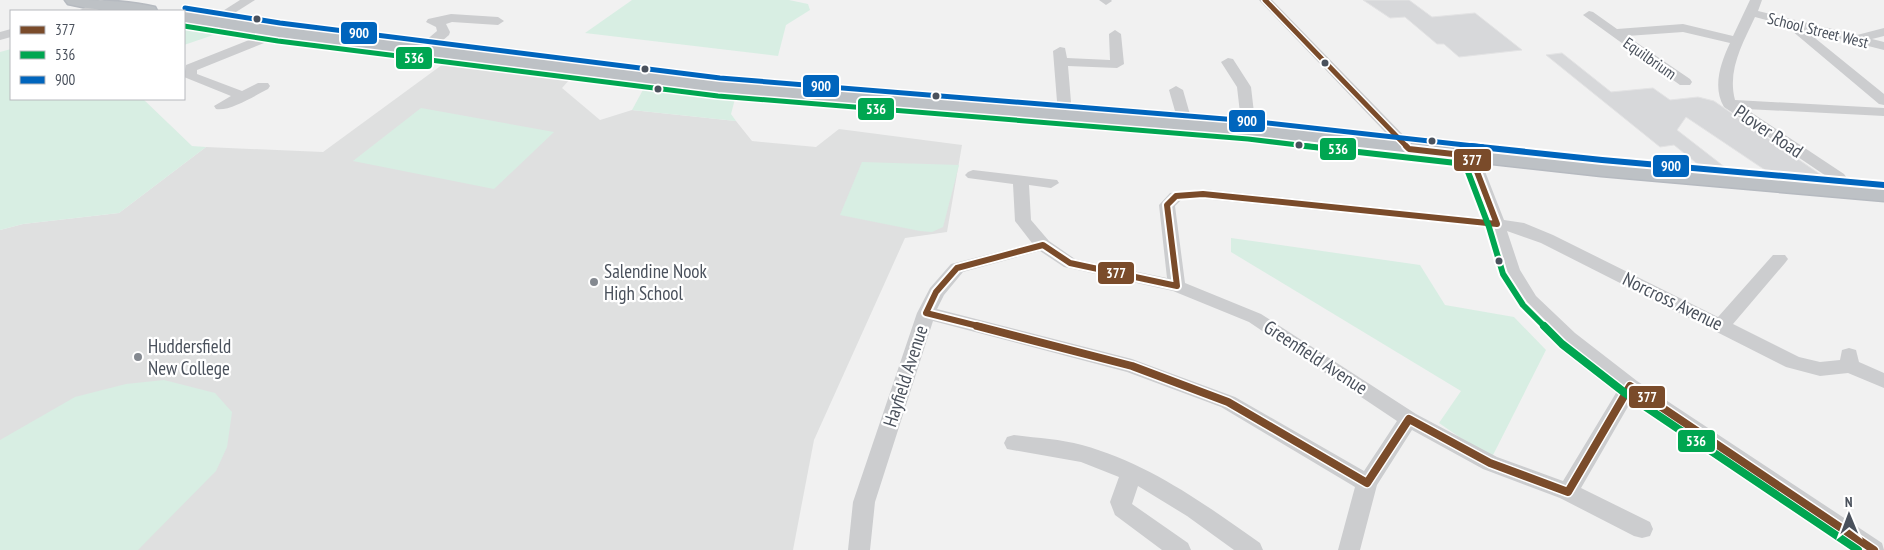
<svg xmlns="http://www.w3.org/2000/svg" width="1884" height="550" font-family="'PT Sans Narrow',sans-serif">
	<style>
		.education { fill: #dfe0e0 }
		.green { fill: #d8eee3 }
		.building { fill: #d7d8da; stroke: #e3e3e4 }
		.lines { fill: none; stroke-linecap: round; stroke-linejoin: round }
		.highway-casing { stroke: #b6bac0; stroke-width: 3 }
		.minor { fill: #cccdcf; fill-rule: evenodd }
		.highway { fill: #bdc1c5; fill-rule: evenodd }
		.bus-1-far2-casing { stroke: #fff; stroke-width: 8 }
		.bus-1-far1-casing { stroke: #fff; stroke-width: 10 }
		.bus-1-casing { stroke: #fff; stroke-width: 11 }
		.bus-2-far2-casing { stroke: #fff; stroke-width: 8 }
		.bus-2-far1-casing { stroke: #fff; stroke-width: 10 }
		.bus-2-casing { stroke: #fff; stroke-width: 11 }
		.bus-3-far1-casing { stroke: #fff; stroke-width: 8 }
		.bus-3-casing { stroke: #fff; stroke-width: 10 }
		.bus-1-far2 { stroke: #7a4b2a; stroke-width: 5 }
		.bus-1-far1 { stroke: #7a4b2a; stroke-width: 6 }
		.bus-1 { stroke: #7a4b2a; stroke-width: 8 }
		.bus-2-far2 { stroke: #00a651; stroke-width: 5 }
		.bus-2-far1 { stroke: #00a651; stroke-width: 6 }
		.bus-2 { stroke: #00a651; stroke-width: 8 }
		.bus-3-far1 { stroke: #0065bd; stroke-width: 5 }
		.bus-3 { stroke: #0065bd; stroke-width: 6 }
		.bus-dot { fill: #4a515c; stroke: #fff; stroke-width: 2 }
		.poi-dot { fill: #848990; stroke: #fff; stroke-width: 2 }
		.labels { text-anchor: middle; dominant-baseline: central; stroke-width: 4.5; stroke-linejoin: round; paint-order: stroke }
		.far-street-label { font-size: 16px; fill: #4a515c; stroke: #fff }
		.street-label { font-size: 19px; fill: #4a515c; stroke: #fff }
		.poi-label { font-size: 19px; fill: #4a515c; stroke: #fff; text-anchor: start }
		.line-badge { stroke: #fff; stroke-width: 2 }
		.badge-label { font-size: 14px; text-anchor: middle; font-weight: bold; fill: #fff }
	</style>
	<rect width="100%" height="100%" fill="#f1f1f1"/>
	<path class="education" d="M450 59 572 77 562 88 600 120 632 110 736 121 752 141 816 147 839 129 962 145 947 232 905 238 814 440 793 550H0V230L23 224 119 213 206 147 323 152Z"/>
	<g class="green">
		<path d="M632 0H789L808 4 810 10 786 25 778 56 585 33Z"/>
		<path d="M184 23 228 30 184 45Z"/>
		<path d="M11 49V99H143L192 146 206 147 119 213 23 224 0 230V52Z"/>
		<path d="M644 88 736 95 731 114 736 121 632 110Z"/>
		<path d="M421 108 554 132 494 189 353 161Z"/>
		<path d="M862 162 959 165 943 227 932 232 920 231 840 215Z"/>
		<path d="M1231 238 1420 265 1445 305 1514 317 1546 350 1491 459 1439 423 1461 391 1231 252Z"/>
		<path d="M164 380 215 393 232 412 227 447 216 471 138 550H0V440L75 397 126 384Z"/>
	</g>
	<g class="building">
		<path d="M1363 0H1409L1432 17 1475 13 1522 50 1459 57 1444 44H1437L1405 17 1390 18Z"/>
		<path d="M1562 53 1611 92 1653 88 1670 100 1698 97 1714 101 1824 177 1768 172 1686 117 1677 130 1726 168 1700 166 1674 145 1660 147 1546 55Z"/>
	</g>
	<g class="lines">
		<defs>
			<g id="highway">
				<path d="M65 0C95 0 125 0 155 7L157 11C128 13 97 11 68 4Z"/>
				<path d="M184 11 279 26 719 81 1249 123 1601 162 1884 187V201L1601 176 1249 137 719 93 279 38 184 23Z"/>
			</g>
		</defs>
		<use href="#highway" class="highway-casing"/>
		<g class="minor">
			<path d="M100 0 104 1 106 4C99 12 88 12 78 11Z"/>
			<path d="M240 0H255L217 24H209L207 21Z"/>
			<path d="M1099 0H1111L1112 1 1106 5Z"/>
			<path d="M1259 0H1272L1414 146 1417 149 1414 152H1404Z"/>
			<path d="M1750 0H1762L1758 11 1857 35 1884 28V36L1872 39 1884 42V50L1805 30 1884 94V105L1879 104 1785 25 1755 17C1743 43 1727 70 1735 100L1884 108V116L1746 109 1844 174 1856 191 1854 194H1842L1832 180 1724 107C1712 87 1721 62 1730 43L1683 32 1627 36 1690 79 1692 82 1690 85H1680L1583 15 1589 11 1593 12 1617 29 1683 24 1733 36Z"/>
			<path d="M451 14 498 17 504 21 498 25 452 22 446 24 450 32 449 35 428 53H418L416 50 418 47 437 31 436 27 426 22 428 19Z"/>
			<path d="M279 28 284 29 285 32 284 35 197 70V74L242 91 258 83H268L270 86 268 89C256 95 229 112 216 109L214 106 231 96 184 77 186 65Z"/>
			<path d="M11 29V37L0 40V32Z"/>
			<path d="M1115 30 1121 34 1124 64 1117 68 1068 66 1072 114 1070 117H1060L1058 114 1053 51 1060 47 1065 48 1067 58 1110 60 1109 34Z"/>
			<path d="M1228 58 1233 59 1251 87 1256 130 1254 133H1244L1242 130 1237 87 1221 62Z"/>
			<path d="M1176 86 1183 90 1193 125 1191 128 1186 129 1179 125 1169 90Z"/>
			<path d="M1471 151 1479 156 1504 220 1524 223 1553 235 1718 317 1773 255H1785L1788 259 1785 263 1733 324 1799 357 1820 362 1840 360 1842 350 1849 348 1856 350 1859 362 1884 373V388L1848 373 1820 376 1786 367 1541 243 1507 231 1520 270 1536 296 1575 333 1637 381 1882 543 1884 550H1856L1633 398 1581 488 1650 522 1653 529 1650 536 1642 538 1634 536 1560 498 1483 469 1412 430 1377 485 1360 550H1338L1355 487 1221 407 1127 372 933 321 875 502 870 550H848L853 502 917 313 930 288 951 264 1032 243 1015 221 1013 184 968 178 965 175 968 172 973 170 1057 180 1059 183 1051 188 1029 185 1031 220 1049 241 1075 259 1167 278 1159 205 1170 193 1203 189 1486 218 1463 156ZM1203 199 1490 228C1494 242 1497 256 1502 269 1521 318 1579 356 1619 388L1563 481 1497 457 1416 414 1261 314 1185 283 1175 206 1181 200ZM1040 251 1064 267 1173 291 1249 322 1397 421 1364 471 1235 397 1132 359 937 309 944 295 963 272Z"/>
			<path d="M1014 435C1037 438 1060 439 1082 445 1148 463 1205 504 1260 543L1263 550H1234L1187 516 1138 486 1132 504 1188 543 1191 550H1162L1115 515 1110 502 1119 477 1081 462 1007 449 1004 443 1007 437Z"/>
		</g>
		<use href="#highway" class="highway"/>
		<defs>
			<path id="bus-1-far2" d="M1265 0 1407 147"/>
			<path id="bus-1-far1" d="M982 327 926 313 936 292 957 268 1043 245 1070 263 1177 286 1167 205 1176 196 1203 194 1497 224 1471 156 1409 149 1406 146"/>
			<path id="bus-1" d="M977 326 1132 366 1228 402 1367 483 1409 419 1490 463 1568 492 1630 386 1874 550"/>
			<path id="bus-2-far2" d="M184 26 278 41 718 96 1248 139 1315 147"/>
			<path id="bus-2-far1" d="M1305 146 1465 164 1489 227 1503 274 1523 305 1545 327"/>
			<path id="bus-2" d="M1544 326 1562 344 1625 393 1858 550"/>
			<path id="bus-3-far1" d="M185 8 280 23 720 78 1250 121 1483 147"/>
			<path id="bus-3" d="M1471 146 1602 160 1884 185"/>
		</defs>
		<use href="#bus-1-far2" class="bus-1-far2-casing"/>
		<use href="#bus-1-far1" class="bus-1-far1-casing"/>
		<use href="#bus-1" class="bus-1-casing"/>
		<use href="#bus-2-far2" class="bus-2-far2-casing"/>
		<use href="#bus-2-far1" class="bus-2-far1-casing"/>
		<use href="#bus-2" class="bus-2-casing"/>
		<use href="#bus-3-far1" class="bus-3-far1-casing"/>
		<use href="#bus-3" class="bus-3-casing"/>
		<use href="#bus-1-far2" class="bus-1-far2"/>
		<use href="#bus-1-far1" class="bus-1-far1"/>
		<use href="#bus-1" class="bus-1"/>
		<use href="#bus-2-far2" class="bus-2-far2"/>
		<use href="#bus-2-far1" class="bus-2-far1"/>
		<use href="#bus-2" class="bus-2"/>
		<use href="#bus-3-far1" class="bus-3-far1"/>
		<use href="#bus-3" class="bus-3"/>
	</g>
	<g class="bus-dot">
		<circle cx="257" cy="19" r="4.5"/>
		<circle cx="1325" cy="63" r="4.5"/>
		<circle cx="645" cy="69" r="4.5"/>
		<circle cx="658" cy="89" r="4.5"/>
		<circle cx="936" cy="96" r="4.5"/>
		<circle cx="1432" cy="141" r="4.5"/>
		<circle cx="1299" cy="145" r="4.5"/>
		<circle cx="1499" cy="261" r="4.5"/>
	</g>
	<g class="poi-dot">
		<circle cx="594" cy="282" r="5"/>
		<circle cx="138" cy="357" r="5"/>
	</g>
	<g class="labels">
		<g class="far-street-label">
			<text transform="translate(1818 30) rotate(14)">School Street West</text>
			<text transform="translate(1650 58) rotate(35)">Equilbrium</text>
		</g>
		<g class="street-label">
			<text transform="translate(1769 131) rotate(34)">Plover Road</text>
			<text transform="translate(1673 301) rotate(26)">Norcross Avenue</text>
			<text transform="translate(1316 357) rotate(33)">Greenfield Avenue</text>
			<text transform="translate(905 376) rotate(-72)">Hayfield Avenue</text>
		</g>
		<g class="poi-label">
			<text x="604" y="271">Salendine Nook<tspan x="604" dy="22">High School</tspan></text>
			<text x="148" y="346">Huddersfield<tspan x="148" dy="22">New College</tspan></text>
		</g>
	</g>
	<g class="line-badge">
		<rect x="340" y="21" width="38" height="24" rx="5" fill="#0065bd"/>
		<rect x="395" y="46" width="38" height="24" rx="5" fill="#00a651"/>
		<rect x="802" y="74" width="38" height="24" rx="5" fill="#0065bd"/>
		<rect x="857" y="97" width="38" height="24" rx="5" fill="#00a651"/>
		<rect x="1228" y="109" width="38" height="24" rx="5" fill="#0065bd"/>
		<rect x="1319" y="137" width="38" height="24" rx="5" fill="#00a651"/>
		<rect x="1453" y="148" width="39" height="24" rx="5" fill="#7a4b2a"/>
		<rect x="1652" y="154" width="38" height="24" rx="5" fill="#0065bd"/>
		<rect x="1097" y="261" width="38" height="24" rx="5" fill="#7a4b2a"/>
		<rect x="1628" y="385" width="38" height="24" rx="5" fill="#7a4b2a"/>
		<rect x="1677" y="429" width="39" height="24" rx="5" fill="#00a651"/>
	</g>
	<g class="badge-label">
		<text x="359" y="38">900</text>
		<text x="414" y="63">536</text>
		<text x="821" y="91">900</text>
		<text x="876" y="114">536</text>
		<text x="1247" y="126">900</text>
		<text x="1338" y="154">536</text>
		<text x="1472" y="165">377</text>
		<text x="1671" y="171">900</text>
		<text x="1116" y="278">377</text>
		<text x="1647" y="402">377</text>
		<text x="1696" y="446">536</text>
	</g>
	<rect x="10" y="10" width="175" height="90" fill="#ffffff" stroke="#b7b9be"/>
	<rect x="20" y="26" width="25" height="8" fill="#7a4b2a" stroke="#b7b9be"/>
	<text x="55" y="35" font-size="15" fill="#4a515c">377</text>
	<rect x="20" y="51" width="25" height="8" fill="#00a651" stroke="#b7b9be"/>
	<text x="55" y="60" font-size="15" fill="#4a515c">536</text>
	<rect x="20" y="76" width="25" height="8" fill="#0065bd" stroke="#b7b9be"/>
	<text x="55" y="85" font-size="15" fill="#4a515c">900</text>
	<g transform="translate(1849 515) rotate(359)" stroke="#ffffff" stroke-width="4" paint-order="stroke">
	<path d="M0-4L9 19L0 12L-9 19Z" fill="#4a515c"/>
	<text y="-8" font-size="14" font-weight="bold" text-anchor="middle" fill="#4a515c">N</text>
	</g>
</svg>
